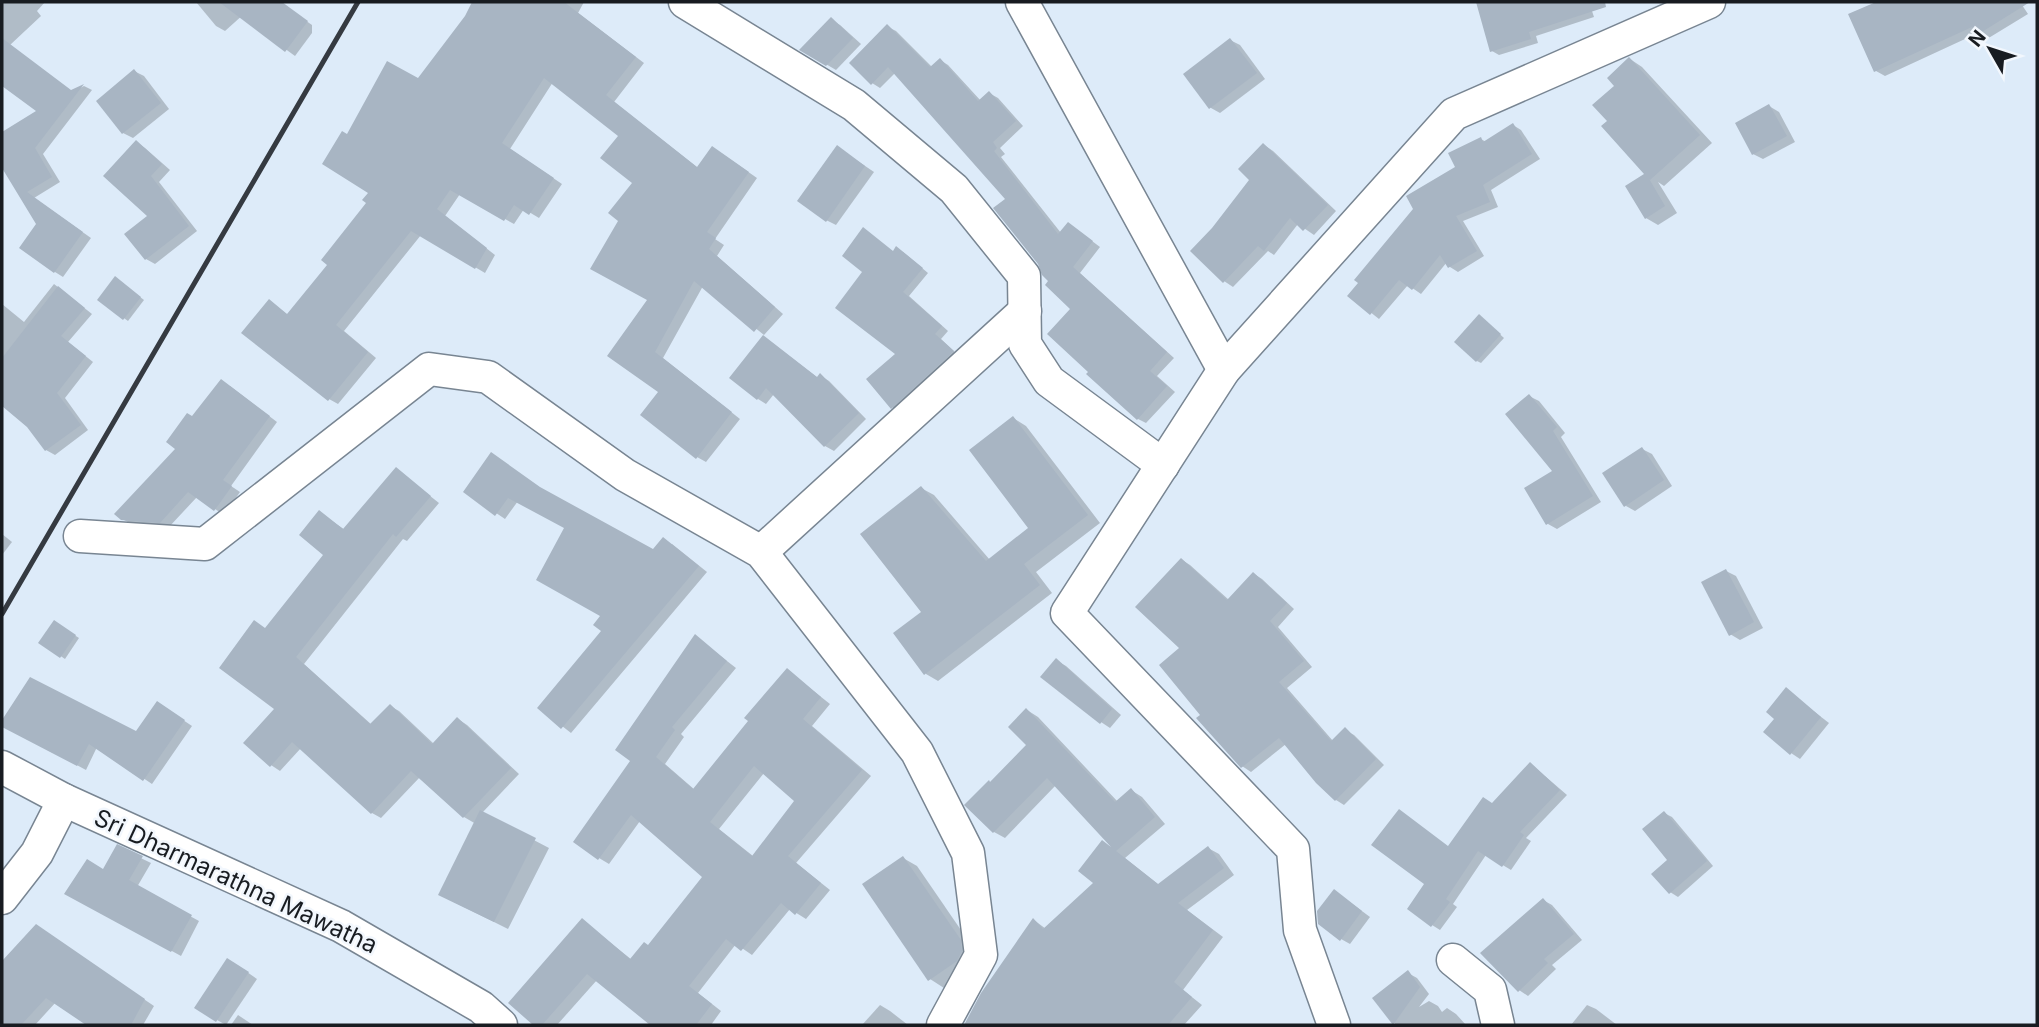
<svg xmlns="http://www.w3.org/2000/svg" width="2039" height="1027" font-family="Inter,sans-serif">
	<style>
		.shadow { fill: #0003; fill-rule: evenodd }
		.building { fill: #a8b5c3; fill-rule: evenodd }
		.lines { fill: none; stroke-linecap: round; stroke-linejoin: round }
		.street-casing { stroke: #788592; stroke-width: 35 }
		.street { stroke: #fff; stroke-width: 32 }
		.rail { stroke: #353a41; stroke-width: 5 }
		.labels { text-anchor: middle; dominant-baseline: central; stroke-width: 5; stroke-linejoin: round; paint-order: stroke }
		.street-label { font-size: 24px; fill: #181c21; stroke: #f2f7fd }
	</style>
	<rect width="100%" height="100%" fill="#ddebf9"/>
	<g class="shadow">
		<path d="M2 2H45L37 11 41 16 10 45 72 92 84 86 92 90 43 154 60 182 34 198 91 238 63 277 55 272 38 224 2 165V134L39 112 2 84Z"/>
		<path d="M196 2H251L254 5 225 31 216 26Z"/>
		<path d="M279 2 312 25V33L295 56 258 29Z"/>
		<path d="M474 2H584L578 13 644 63 614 102 698 168 721 153 757 178 715 239 724 245 717 256 783 314 764 335 703 286 663 358 740 419 706 462 697 457 661 392 610 355 649 300 620 221 634 183 621 136 553 82 510 149 562 184 539 218 524 209 514 224 460 194 445 216 495 255 485 273 421 235 344 331 376 358 338 404 329 399 269 301 288 315 329 264 369 203 371 192 347 136 415 103Z"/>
		<path d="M1482 2H1524L1527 8 1545 2H1589L1594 17 1536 36 1538 43 1499 55 1492 51 1478 3Z"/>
		<path d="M1880 2H2020L2028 14 1987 39 1978 33 1885 76 1876 71 1851 15Z"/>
		<path d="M831 20 840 25 861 44 836 70 802 50Z"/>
		<path d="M888 27 896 31 932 67 940 60 948 65 981 101 989 93 998 98 1023 126 1000 148 1005 154 1001 157 1061 233 1076 229 1100 247 1080 273 1174 358 1157 376 1175 392 1146 423 1138 419 1090 372 1073 309 1051 281 1007 199 895 73 880 88 872 83Z"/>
		<path d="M1230 40 1240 45 1265 79 1220 113 1211 108 1185 74Z"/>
		<path d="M1630 59 1642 67 1712 143 1664 186 1658 182 1677 213 1658 225 1646 218 1647 174 1609 121 1616 86Z"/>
		<path d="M134 71 144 76 169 109 133 138 123 133Z"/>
		<path d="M1769 106 1779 112 1795 142 1763 159 1753 154Z"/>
		<path d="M1513 125 1521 130 1540 159 1491 190 1498 207 1463 221 1484 256 1458 272 1450 267 1447 262 1421 294 1408 285 1379 319 1350 296 1481 139 1486 142Z"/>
		<path d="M136 142 145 148 170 170 159 182 197 231 155 264 146 259 150 216Z"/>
		<path d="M1264 145 1273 151 1336 211 1314 235 1298 224 1274 255 1268 251 1233 287 1224 281 1252 179Z"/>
		<path d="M846 153 874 172 836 225 826 220Z"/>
		<path d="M894 252H903L928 273 909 296 948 331 941 339 959 356 898 411 892 407 898 354 864 271Z"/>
		<path d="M119 281 144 300 128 321 99 300Z"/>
		<path d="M54 284 92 314 68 342 93 362 65 398 88 430 55 455 46 450 29 425 2 403V304L24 322Z"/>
		<path d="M1483 319 1504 338 1481 363 1477 361Z"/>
		<path d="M764 337 818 378 821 376 829 381 866 419 834 451 825 446 774 394 766 404 758 399Z"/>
		<path d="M230 386 277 422 231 486 240 492 224 515 197 497 169 527 132 524 122 519 178 449 193 418Z"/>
		<path d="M1529 396 1539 401 1565 433 1561 437 1601 502 1557 529 1548 524 1555 472Z"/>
		<path d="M1013 418 1026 426 1100 523 1036 572 1052 593 938 681 926 674 921 488 934 495 990 560 1031 529Z"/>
		<path d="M1642 449 1652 454 1672 486 1635 511 1626 506Z"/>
		<path d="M396 469 439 503 407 541 403 539 304 664 372 725 390 706 399 711 434 744 458 719 467 725 519 774 482 813 549 848 508 929 454 902 476 824 464 817 420 777 381 818 372 813 301 748 280 771 271 765 276 709 266 630 326 554 319 512 345 530Z"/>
		<path d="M465 492 548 493 653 551 672 544 707 572 571 733 539 708 604 631 602 615 566 528 518 501 505 519Z"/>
		<path d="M2 534 12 542 2 555Z"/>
		<path d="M1182 560 1190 565 1229 600 1254 574 1262 579 1294 609 1278 627 1312 667 1287 688 1333 741 1345 730 1354 735 1384 765 1344 805 1336 800 1286 744 1251 772 1242 766 1203 715 1182 648Z"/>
		<path d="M1726 571 1736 576 1763 628 1740 640 1730 634Z"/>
		<path d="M54 622 79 638 65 659 40 642Z"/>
		<path d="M696 637 736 668 681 734 684 737 665 764 695 790 750 721 787 670 830 704 812 726 871 776 796 863 830 890 806 919 790 909 752 955 736 944 698 993 721 1011 711 1025H653L597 980 557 1025H536L510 1003 582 920 632 960 649 947 705 876 640 821 609 864 599 858 633 760ZM764 773 797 801 753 856 719 829Z"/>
		<path d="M1057 661 1066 666 1121 715 1110 728 1101 722Z"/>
		<path d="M30 679 136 733 165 708 192 726 152 784 97 747 86 770 2 725Z"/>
		<path d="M1786 690 1829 723 1800 759 1791 753 1777 718Z"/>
		<path d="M1027 710 1038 717 1118 802 1131 790 1142 797 1165 824 1125 858 1159 885 1208 848 1219 854 1234 875 1187 910 1223 937 1183 990 1202 1005 1184 1025H966L983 994 1034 920 1046 929 1096 882 1114 849 1056 785 1005 838 994 832 991 784 1029 745Z"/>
		<path d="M1531 764 1567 795 1526 838 1531 841 1511 870 1486 855 1453 904 1457 907 1440 930 1432 925 1449 848Z"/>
		<path d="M1664 813 1672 817 1713 866 1678 897 1670 892Z"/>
		<path d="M118 847 151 863 137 887 199 921 181 956 66 893 104 871Z"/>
		<path d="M903 858 917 866 974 949 971 969 944 988 930 979Z"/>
		<path d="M1343 897 1370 917 1350 944 1341 939Z"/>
		<path d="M1543 900 1552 905 1582 940 1552 965 1556 969 1528 996 1519 990Z"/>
		<path d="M36 926 154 1006 143 1025H90L56 1002 35 1025H2V962Z"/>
		<path d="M237 965 257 979 226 1025 217 1020Z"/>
		<path d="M1408 973 1417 978 1429 994 1419 1007 1429 1001 1438 1006 1442 1012 1447 1008 1456 1014 1466 1025H1396L1374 998Z"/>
		<path d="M880 1005 890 1011 908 1025H862Z"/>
		<path d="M1587 1005 1596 1009 1617 1025H1571Z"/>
		<path d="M238 1015 253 1025H231Z"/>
	</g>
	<g class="building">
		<path d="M219 2H282L308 21 285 52Z"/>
		<path d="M472 2H564L636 57 606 95 697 167 712 146 749 172 707 232 716 238 709 249 775 307 754 332 694 281 655 352 732 412 696 459 640 415 658 392 607 356 647 300 590 269 618 221 608 213 632 183 600 158 618 136 544 78 502 143 554 178 529 215 514 205 504 221 450 190 437 209 487 248 475 269 411 231 336 325 368 352 328 401 241 333 269 299 287 314 327 265 321 260 366 203 362 200 368 193 322 164 342 131 347 134 387 61 418 78 465 16Z"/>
		<path d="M1476 2H1605L1606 7 1529 32 1531 39 1490 52Z"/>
		<path d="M1876 2H2030L1977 35 1972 27 1874 72 1848 14Z"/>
		<path d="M831 17 853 38 826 66 799 50Z"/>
		<path d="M887 24 930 67 940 58 978 101 989 91 1016 121 993 142 997 148 994 151 1058 234 1068 222 1093 241 1073 267 1167 352 1150 371 1167 386 1137 420 1086 374 1088 372 1047 334 1070 309 1045 285 1048 281 1042 275 1038 264 993 208 1005 199 888 67 871 85 849 63Z"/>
		<path d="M2 38 71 90 84 84 35 148 52 177 27 192 83 232 54 273 19 248 36 224 2 168V132L36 111 2 86Z"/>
		<path d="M1230 38 1257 73 1209 109 1183 74Z"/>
		<path d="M1629 57 1700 135 1650 180 1648 177 1665 206 1645 219 1625 186 1644 174 1601 126 1607 121 1592 105 1614 86 1607 78Z"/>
		<path d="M134 69 161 103 122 134 96 101Z"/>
		<path d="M1769 104 1787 136 1752 155 1735 123Z"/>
		<path d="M1513 123 1532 154 1483 185 1490 202 1456 216 1477 251 1448 268 1440 255 1412 290 1399 280 1370 315 1347 296 1358 283 1354 280 1413 209 1406 196 1455 167 1448 153 1481 137 1483 142Z"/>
		<path d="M136 140 162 164 151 176 189 226 145 260 124 234 147 216 103 176Z"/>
		<path d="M1263 143 1328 205 1303 231 1290 218 1264 251 1258 246 1223 283 1190 251 1212 228 1249 180 1238 169Z"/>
		<path d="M837 145 865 166 826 222 797 201Z"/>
		<path d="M863 227 893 251 896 246 923 268 903 292 942 326 935 334 954 351 891 409 866 379 895 354 835 308 862 272 842 256Z"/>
		<path d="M115 276 141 297 123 320 97 300Z"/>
		<path d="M58 286 85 308 61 336 86 356 57 393 81 425 45 451 27 427 2 406V358Z"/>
		<path d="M1479 314 1501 334 1476 362 1454 342Z"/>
		<path d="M763 335 817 377 820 373 859 413 824 447 766 388 757 400 729 378Z"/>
		<path d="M221 379 270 416 223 480 232 486 214 511 188 492 160 523 121 520 114 514 175 449 166 442 187 413 192 416Z"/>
		<path d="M1529 394 1557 427 1553 431 1593 496 1546 525 1524 488 1552 471 1505 414Z"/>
		<path d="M1013 416 1088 515 1024 564 1040 585 924 675 893 633 921 612 860 534 921 486 986 561 1028 528 969 450Z"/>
		<path d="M1642 447 1664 480 1624 507 1602 473Z"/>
		<path d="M491 452 540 487 653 549 663 537 699 566 561 729 537 708 601 631 593 625 600 616 536 580 564 528 508 498 495 516 463 492Z"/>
		<path d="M396 467 431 496 396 537 393 534 296 657 370 724 390 704 432 744 457 717 511 768 463 818 411 771 371 814 292 742 270 767 243 743 274 709 219 668 254 620 265 628 323 555 299 535 319 510 343 529Z"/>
		<path d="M1181 558 1227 600 1253 572 1287 603 1270 621 1304 661 1279 682 1331 741 1345 727 1376 759 1335 801 1316 783 1279 738 1241 768 1196 718 1200 715 1159 665 1179 648 1135 607Z"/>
		<path d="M1726 569 1754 622 1729 636 1701 582Z"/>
		<path d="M54 620 76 635 60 658 38 643Z"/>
		<path d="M695 634 727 661 672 727 675 730 656 757 693 789 748 721 744 718 787 668 821 697 803 719 862 770 788 856 821 883 795 915 781 903 741 951 726 939 689 986 712 1004 696 1025H650L587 974 542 1025H533L508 1003 582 918 630 959 644 942 648 945 702 877 631 815 598 860 573 842 630 761 615 750ZM754 766 794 801 752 856 710 822Z"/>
		<path d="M1056 658 1112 709 1100 724 1040 677Z"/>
		<path d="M30 677 136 731 157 701 185 720 143 781 89 744 77 766 2 727V720Z"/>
		<path d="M1786 687 1821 717 1790 755 1763 732 1774 719 1766 712Z"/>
		<path d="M1026 708 1115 802 1131 788 1155 817 1116 851 1158 884 1208 846 1224 868 1178 903 1213 930 1174 982 1192 997 1168 1025H964L981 993 1033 918 1043 929 1093 883 1078 871 1102 840 1111 847 1047 778 993 833 964 805 989 780 990 782 1026 745 1008 727Z"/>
		<path d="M1530 762 1560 790 1520 832 1524 835 1502 867 1478 851 1446 899 1450 902 1431 927 1407 909 1424 884 1371 845 1399 809 1448 846 1483 797 1492 803Z"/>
		<path d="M480 810 536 838 494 922 438 895Z"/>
		<path d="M1664 811 1707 861 1669 894 1651 874 1667 860 1642 829Z"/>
		<path d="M117 844 143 856 129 880 192 915 171 952 64 894 87 859 103 869Z"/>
		<path d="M903 856 961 940 962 951 957 961 928 981 862 884Z"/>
		<path d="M1334 889 1362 911 1340 941 1318 924 1317 911Z"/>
		<path d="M1543 898 1574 934 1544 959 1548 963 1518 992 1480 953Z"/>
		<path d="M36 924 145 999 131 1025H86L46 998 21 1025H2V961Z"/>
		<path d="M227 958 249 972 216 1022 194 1008Z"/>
		<path d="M1408 970 1420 987 1393 1025 1372 998Z"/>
	</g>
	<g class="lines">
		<defs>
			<g id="street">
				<path d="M685 2 854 105 954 189 1024 276 1025 344 1049 381 1163 465"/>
				<path d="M1022 2 1224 370"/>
				<path d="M80 536 205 544 429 369 488 377 625 475 761 552 917 752 968 853 981 955 943 1025"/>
				<path d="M761 552 1025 311"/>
				<path d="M2 767 64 800 341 926 481 1007 501 1025"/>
				<path d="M2 898 37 853 64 800"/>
				<path d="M1453 960 1490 990 1498 1025"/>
				<path d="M1334 1025 1300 930 1293 849 1067 613 1224 370 1454 114 1709 2"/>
			</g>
		</defs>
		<use href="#street" class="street-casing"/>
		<use href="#street" class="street"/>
		<path class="rail" d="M2 614 358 2"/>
	</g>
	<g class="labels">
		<g class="street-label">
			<text transform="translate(236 881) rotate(25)">Sri Dharmarathna Mawatha</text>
		</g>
	</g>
	<rect width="2039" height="1027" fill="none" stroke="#181c21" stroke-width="7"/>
	<g transform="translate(1990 49) rotate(309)" stroke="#f2f7fd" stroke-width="5" paint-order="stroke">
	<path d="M0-5L12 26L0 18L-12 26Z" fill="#181c21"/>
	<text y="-10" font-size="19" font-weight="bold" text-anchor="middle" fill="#181c21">N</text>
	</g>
</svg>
